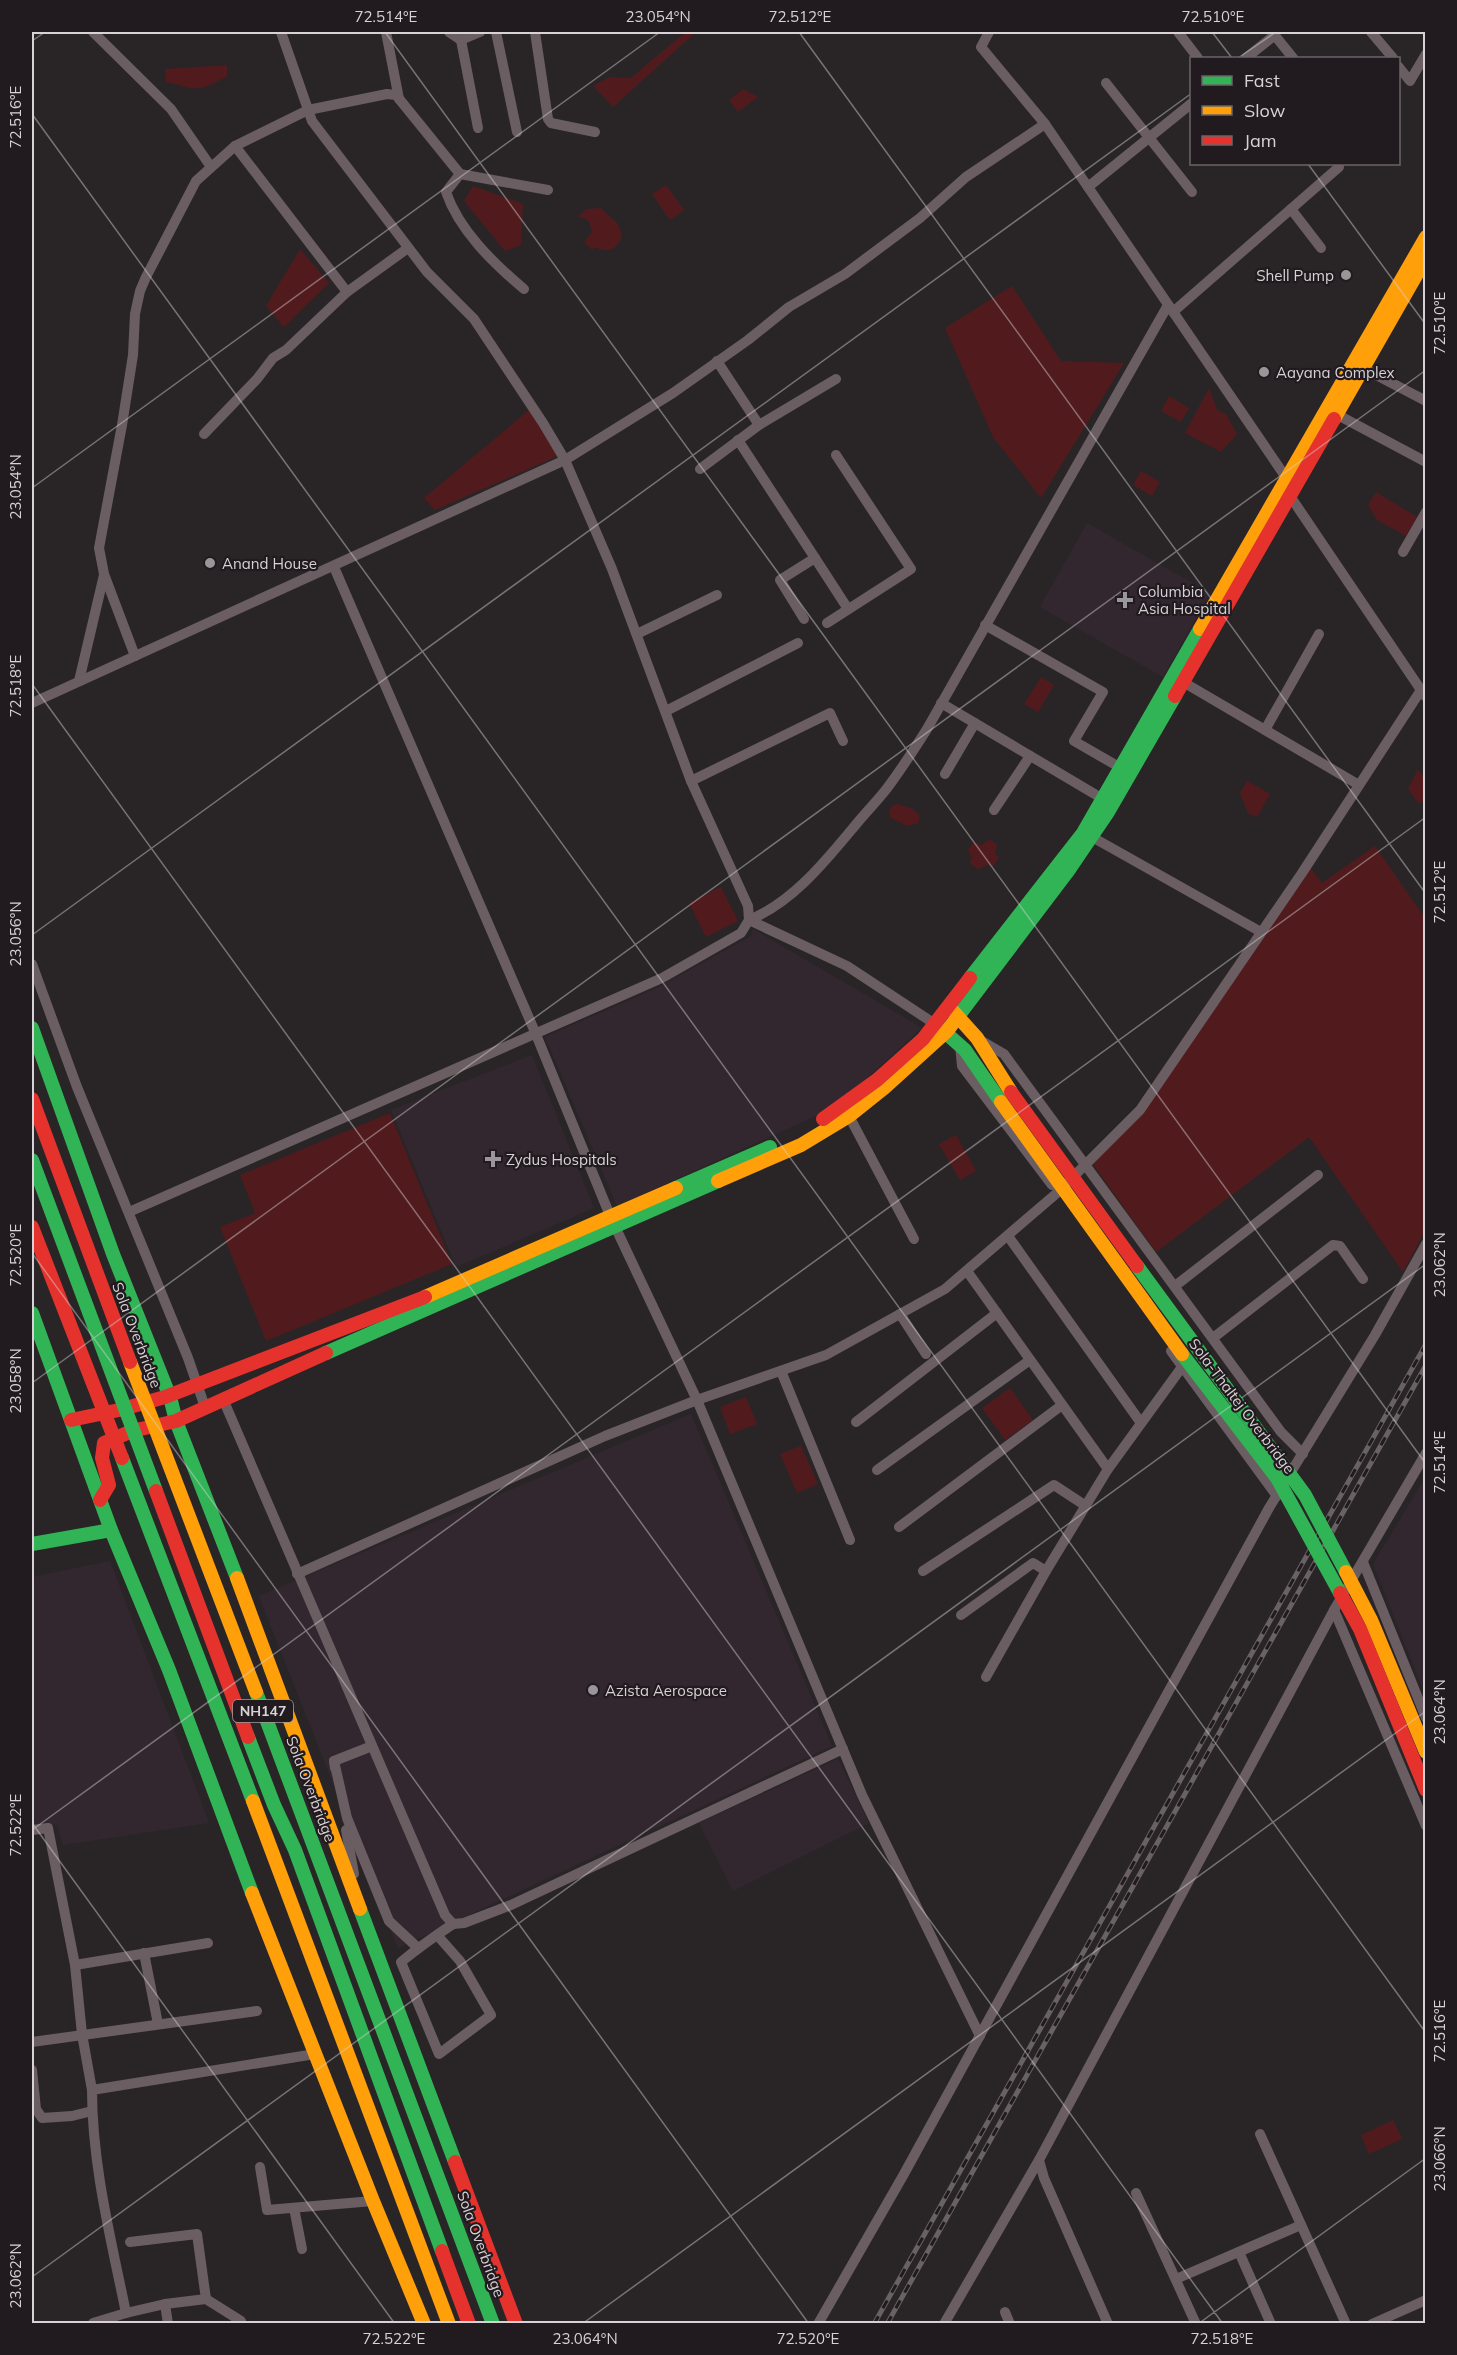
<svg xmlns="http://www.w3.org/2000/svg" width="1457" height="2355" font-family="Mulish,sans-serif">
	<style>
		.built { fill: #33272f }
		.green { fill: #511b1d }
		.lines { fill: none; stroke-linecap: round; stroke-linejoin: round }
		.street { stroke: #6a5e62; stroke-width: 10 }
		.fast { stroke: #30b455; stroke-width: 14 }
		.slow { stroke: #ff9f0a; stroke-width: 14 }
		.jam { stroke: #e5322d; stroke-width: 14 }
		.rail-casing { stroke: #696163; stroke-width: 5 }
		.rail { stroke: #211a1e; stroke-width: 3; stroke-dasharray: 9; stroke-linecap: butt }
		.fast-bridge { stroke: #30b455; stroke-width: 14 }
		.slow-bridge { stroke: #ff9f0a; stroke-width: 14 }
		.jam-bridge { stroke: #e5322d; stroke-width: 14 }
		.ticks { fill: none; stroke: #d7d2d5; stroke-width: 1.5; stroke-opacity: 0.45 }
		.poi-dot { fill: #9a9598; stroke: #211a1e; stroke-width: 2 }
		.labels { text-anchor: middle; dominant-baseline: central; stroke-width: 4.5; stroke-linejoin: round; paint-order: stroke }
		.shield { fill: #211a1e; stroke: #a09b9e; stroke-width: 1.5 }
		.shield-label { font-size: 14px; font-weight: bold; fill: #d7d2d5 }
		.poi-label { font-size: 15px; fill: #d7d2d5; stroke: #211a1e; text-anchor: start }
		.street-label { font-size: 15px; fill: #d7d2d5; stroke: #211a1e }
		.neatline { fill: none; stroke: #d7d2d5; stroke-width: 2 }
		.ticks-label { font-size: 15px; text-anchor: middle; fill: #d7d2d5 }
	</style>
	<rect width="100%" height="100%" fill="#292527"/>
	<g class="built">
		<path d="M1087 523 1210 593 1163 677 1040 607Z"/>
		<path d="M753 929 922 1028 835 1107 617 1206 545 1037 657 988 751 936Z"/>
		<path d="M532 1055 594 1208 456 1267 391 1110Z"/>
		<path d="M691 1414 832 1746 398 1948 259 1596Z"/>
		<path d="M1425 1478V1695L1373 1564Z"/>
		<path d="M110 1561 209 1823 63 1845 57 1825 32 1827V1577Z"/>
		<path d="M838 1759 869 1823 733 1891 699 1823Z"/>
	</g>
	<g class="green">
		<path d="M682 32H696L613 107 593 86 609 77 631 78 683 34Z"/>
		<path d="M227 65V76C197 93 199 90 166 82L165 69Z"/>
		<path d="M743 89 758 97 738 112 729 100Z"/>
		<path d="M666 185 684 210 670 220 652 194Z"/>
		<path d="M473 186 523 204 521 245 505 251 464 201Z"/>
		<path d="M601 208 618 224 622 235C618 249 608 254 596 247L592 250 584 242 592 232 589 222 584 218 578 217 586 209Z"/>
		<path d="M300 249 329 283 284 327 266 306Z"/>
		<path d="M1012 286 1061 361 1124 363 1041 498 993 437 945 328Z"/>
		<path d="M1209 388 1217 410 1226 414 1237 434 1221 452 1185 433Z"/>
		<path d="M1169 396 1189 408 1181 422 1161 411Z"/>
		<path d="M529 410 558 456 435 510 424 498Z"/>
		<path d="M1141 471 1160 482 1152 496 1133 485Z"/>
		<path d="M1376 492 1417 517 1406 536 1377 520 1368 505Z"/>
		<path d="M1041 677 1054 685 1038 712 1024 704Z"/>
		<path d="M1418 769 1425 779V799L1419 804 1408 789Z"/>
		<path d="M1247 781 1270 794 1257 817 1248 813 1240 793Z"/>
		<path d="M898 804 913 809 920 816 918 823 907 826 891 818 889 811 893 805Z"/>
		<path d="M990 839 997 845 995 853 999 858 993 866 986 865 978 869 970 863 972 857 968 850 974 842 982 845Z"/>
		<path d="M1375 846 1425 918V1231L1403 1272 1309 1137 1156 1252 1092 1163 1142 1111 1309 866 1322 883Z"/>
		<path d="M721 887 738 921 706 937 689 903Z"/>
		<path d="M390 1113 452 1264 266 1341 220 1227 255 1213 240 1175Z"/>
		<path d="M956 1135 976 1171 960 1180 939 1144Z"/>
		<path d="M1010 1388 1033 1420 1005 1440 982 1408Z"/>
		<path d="M746 1397 757 1424 730 1434 720 1407Z"/>
		<path d="M801 1446 818 1484 797 1493 780 1454Z"/>
		<path d="M1393 2120 1402 2139 1369 2154 1361 2135Z"/>
	</g>
	<g class="lines">
		<g class="street">
			<path d="M93 32 171 109 211 167"/>
			<path d="M386 32 399 99"/>
			<path d="M449 32 461 40"/>
			<path d="M496 32 517 132"/>
			<path d="M535 32 548 119 551 123 595 132"/>
			<path d="M989 32 981 47 1045 124 1287 479"/>
			<path d="M1178 32 1198 58"/>
			<path d="M1272 32 1293 58"/>
			<path d="M1371 32 1393 58"/>
			<path d="M1246 58 1275 35"/>
			<path d="M1398 66 1410 81 1426 54"/>
			<path d="M1106 83 1192 192"/>
			<path d="M478 128 461 40 480 32"/>
			<path d="M235 146 347 292"/>
			<path d="M460 174 446 192C459 230 493 263 524 289"/>
			<path d="M1088 187 1192 103"/>
			<path d="M1291 209 1321 248"/>
			<path d="M1173 312 1339 167"/>
			<path d="M717 361 759 425 836 379"/>
			<path d="M1363 368 1426 401"/>
			<path d="M1336 414 1426 462"/>
			<path d="M204 434 257 379 273 358 286 350 347 292 408 248"/>
			<path d="M738 440 815 558"/>
			<path d="M700 469 759 425"/>
			<path d="M1286 490 1425 696"/>
			<path d="M1403 552 1426 512"/>
			<path d="M334 567 535 1032 611 1218 697 1400 862 1795 980 2036"/>
			<path d="M804 619 780 580 815 558 848 609"/>
			<path d="M827 623 911 569 836 455"/>
			<path d="M985 625 1103 692 1074 741 1121 768"/>
			<path d="M637 634 717 595"/>
			<path d="M135 656 104 574 99 548 122 425 133 355 135 314 140 291 146 277 196 181 235 146 308 110 387 94 396 95 460 174 548 190"/>
			<path d="M79 681 104 575"/>
			<path d="M1183 682 1359 785"/>
			<path d="M32 703 565 460 673 393 748 340 789 307 845 274 920 218 966 177 1045 124"/>
			<path d="M941 703 1103 799"/>
			<path d="M666 711 798 643"/>
			<path d="M1265 730 1319 634"/>
			<path d="M945 774 975 723"/>
			<path d="M691 781 830 713 843 741"/>
			<path d="M994 810 1030 756"/>
			<path d="M1092 837 1261 932"/>
			<path d="M749 920C794 902 828 858 858 822 868 810 879 799 888 787 902 768 915 748 927 729L1168 305"/>
			<path d="M749 920 847 966 935 1024"/>
			<path d="M32 964 77 1087 188 1358 205 1407"/>
			<path d="M980 1040 1004 1054 1281 1432 1303 1454"/>
			<path d="M960 1045 962 1066 1052 1185"/>
			<path d="M849 1116 914 1239"/>
			<path d="M129 1212 662 978 741 933 749 920 748 906 691 781 612 569 565 460 543 423 474 319 427 272 312 121 281 32"/>
			<path d="M1008 1236 1141 1423"/>
			<path d="M967 1271 1108 1469"/>
			<path d="M1175 1286 1318 1175"/>
			<path d="M900 1314 926 1354"/>
			<path d="M1213 1338 1333 1245 1340 1246 1363 1279"/>
			<path d="M1171 1351 1277 1496"/>
			<path d="M781 1371 850 1540"/>
			<path d="M223 1399 445 1915 453 1924 464 1923 511 1905 843 1749"/>
			<path d="M856 1422 997 1313"/>
			<path d="M877 1470 1030 1360"/>
			<path d="M899 1527 1062 1405"/>
			<path d="M1363 1562 1426 1718"/>
			<path d="M923 1571 1054 1485 1086 1506"/>
			<path d="M297 1574 605 1436 697 1400 826 1355 945 1289 1057 1193 1140 1110 1302 873 1421 690"/>
			<path d="M1334 1610 1426 1826"/>
			<path d="M961 1615 1033 1563 1046 1571 1108 1469 1182 1367"/>
			<path d="M986 1677 1046 1571"/>
			<path d="M334 1761 347 1818 389 1921 418 1948"/>
			<path d="M335 1768 334 1761 372 1746"/>
			<path d="M32 1830 48 1828 75 1965 82 2034 92 2090"/>
			<path d="M346 1830 354 1874"/>
			<path d="M437 1935 460 1961 491 2015 439 2054 401 1962C418 1948 435 1936 453 1924"/>
			<path d="M144 1953 158 2024"/>
			<path d="M75 1965 208 1943"/>
			<path d="M32 2042 257 2011"/>
			<path d="M32 2070 36 2109 42 2118 72 2116 92 2111"/>
			<path d="M1260 2134 1346 2324"/>
			<path d="M260 2167 267 2210 373 2201"/>
			<path d="M1136 2193 1196 2324"/>
			<path d="M294 2208 302 2249"/>
			<path d="M130 2242 197 2234 206 2299"/>
			<path d="M1239 2252 1271 2324"/>
			<path d="M1176 2279 1301 2225"/>
			<path d="M165 2304 168 2324"/>
			<path d="M1005 2312 1010 2324"/>
			<path d="M126 2313 165 2304 206 2299 241 2321 242 2324"/>
			<path d="M93 2323 126 2313C111 2239 92 2165 92 2090L315 2054"/>
			<path d="M818 2324 904 2174 1269 1508 1375 1335 1426 1244"/>
			<path d="M944 2324 1039 2160"/>
			<path d="M1108 2324 1044 2178 1039 2160 1334 1610 1426 1453"/>
			<path d="M1372 2324 1426 2300"/>
		</g>
		<g class="fast">
			<path d="M970 978 1083 833 1200 629"/>
			<path d="M956 1019 1068 871 1108 812 1175 696"/>
			<path d="M938 1026 965 1050 1001 1102"/>
			<path d="M32 1028 113 1254 170 1397 176 1421 237 1578"/>
			<path d="M676 1188 770 1147"/>
			<path d="M32 1313 111 1530 169 1670 252 1893"/>
			<path d="M326 1353 718 1181"/>
			<path d="M122 1458 253 1801"/>
			<path d="M32 1544 111 1530"/>
			<path d="M360 1909 455 2162"/>
		</g>
		<g class="slow">
			<path d="M1334 419 1426 258"/>
			<path d="M1200 629 1426 237"/>
			<path d="M951 1009 977 1038 1011 1092"/>
			<path d="M718 1181 801 1145 849 1116 884 1088 947 1031 956 1019"/>
			<path d="M425 1297 676 1188"/>
			<path d="M237 1578 360 1909"/>
			<path d="M253 1801 449 2324"/>
			<path d="M252 1893 373 2201 424 2324"/>
		</g>
		<g class="jam">
			<path d="M1175 696 1334 419"/>
			<path d="M823 1119 877 1080 923 1039 970 978"/>
			<path d="M32 1227 122 1458"/>
			<path d="M71 1420 119 1410 165 1397 425 1297"/>
			<path d="M100 1500 109 1485 102 1458 104 1443 132 1431 176 1421 326 1353"/>
			<path d="M455 2162 516 2324"/>
		</g>
		<defs>
			<g id="rail">
				<path d="M874 2324 1426 1344"/>
				<path d="M887 2324 1426 1365"/>
			</g>
		</defs>
		<use href="#rail" class="rail-casing"/>
		<use href="#rail" class="rail"/>
		<g class="fast-bridge">
			<path d="M32 1160 156 1491"/>
			<path d="M1137 1266 1305 1495 1346 1572"/>
			<path d="M1182 1354 1277 1478 1340 1593"/>
			<path d="M256 1692 493 2324"/>
			<path d="M248 1737 274 1805 295 1850 442 2251"/>
		</g>
		<g class="slow-bridge">
			<path d="M1001 1102 1182 1354"/>
			<path d="M130 1362 256 1692"/>
			<path d="M1346 1572 1371 1620 1426 1752"/>
		</g>
		<g class="jam-bridge">
			<path d="M1011 1092 1137 1266"/>
			<path d="M32 1099 130 1362"/>
			<path d="M156 1491 248 1737"/>
			<path d="M1340 1593 1360 1629 1426 1790"/>
			<path d="M442 2251 469 2324"/>
		</g>
	</g>
	<path class="ticks" d="M385 32 1426 1464M799 32 1426 894M1212 32 1232 58M32 41 45 32M1238 58 1276 32M32 114 1426 2033M1308 164 1426 325M32 488 660 32M32 684 1223 2324M32 935 1192 93M32 1253 809 2324M32 1383 1426 370M32 1823 395 2324M32 1830 1426 817M32 2277 1426 1264M582 2324 1426 1711M1198 2324 1426 2158"/>
	<g class="poi-dot">
		<circle cx="1346" cy="275" r="6"/>
		<circle cx="1264" cy="372" r="6"/>
		<circle cx="210" cy="563" r="6"/>
		<path d="M1122 591h6v6h6v6h-6v6h-6v-6h-6v-6h6z"/>
		<path d="M490 1150h6v6h6v6h-6v6h-6v-6h-6v-6h6z"/>
		<circle cx="593" cy="1690" r="6"/>
	</g>
	<g class="labels">
		<rect class="shield" x="233" y="1700" width="60" height="22" rx="4.5"/>
		<g class="shield-label">
			<text x="263" y="1711">NH147</text>
		</g>
		<g class="poi-label">
			<text x="1334" y="275" text-anchor="end">Shell Pump</text>
			<text x="1276" y="372">Aayana Complex</text>
			<text x="222" y="563">Anand House</text>
			<text x="1138" y="591">Columbia<tspan x="1138" dy="17">Asia Hospital</tspan></text>
			<text x="506" y="1159">Zydus Hospitals</text>
			<text x="605" y="1690">Azista Aerospace</text>
		</g>
		<g class="street-label">
			<text transform="translate(137 1335) rotate(69)">Sola Overbridge</text>
			<text transform="translate(1242 1406) rotate(53)">Sola-Thaltej Overbridge</text>
			<text transform="translate(311 1789) rotate(69)">Sola Overbridge</text>
			<text transform="translate(481 2244) rotate(70)">Sola Overbridge</text>
		</g>
	</g>
	<rect width="1457" height="2355" fill="none" stroke="#211a1e" stroke-width="66"/>
	<rect x="1190" y="57" width="210" height="108" fill="#211a1e" stroke="#6a6467" stroke-width="1.5"/>
	<rect x="1202" y="76" width="30" height="9" fill="#30b455" stroke="#6a6467" stroke-width="1.5"/>
	<text x="1244" y="87" font-size="18" fill="#d7d2d5">Fast</text>
	<rect x="1202" y="106" width="30" height="9" fill="#ff9f0a" stroke="#6a6467" stroke-width="1.5"/>
	<text x="1244" y="117" font-size="18" fill="#d7d2d5">Slow</text>
	<rect x="1202" y="136" width="30" height="9" fill="#e5322d" stroke="#6a6467" stroke-width="1.5"/>
	<text x="1244" y="147" font-size="18" fill="#d7d2d5">Jam</text>
	<rect x="33" y="33" width="1391" height="2289" class="neatline"/>
	<g class="ticks-label">
		<text x="386" y="22">72.514°E</text>
		<text x="658" y="22">23.054°N</text>
		<text x="800" y="22">72.512°E</text>
		<text x="1213" y="22">72.510°E</text>
		<text transform="translate(16 117) rotate(-90)" y="5">72.516°E</text>
		<text transform="translate(1440 323) rotate(-90)" y="5">72.510°E</text>
		<text transform="translate(16 487) rotate(-90)" y="5">23.054°N</text>
		<text transform="translate(16 686) rotate(-90)" y="5">72.518°E</text>
		<text transform="translate(1440 892) rotate(-90)" y="5">72.512°E</text>
		<text transform="translate(16 934) rotate(-90)" y="5">23.056°N</text>
		<text transform="translate(16 1255) rotate(-90)" y="5">72.520°E</text>
		<text transform="translate(1440 1265) rotate(-90)" y="5">23.062°N</text>
		<text transform="translate(16 1381) rotate(-90)" y="5">23.058°N</text>
		<text transform="translate(1440 1462) rotate(-90)" y="5">72.514°E</text>
		<text transform="translate(1440 1712) rotate(-90)" y="5">23.064°N</text>
		<text transform="translate(16 1825) rotate(-90)" y="5">72.522°E</text>
		<text transform="translate(1440 2031) rotate(-90)" y="5">72.516°E</text>
		<text transform="translate(1440 2159) rotate(-90)" y="5">23.066°N</text>
		<text transform="translate(16 2276) rotate(-90)" y="5">23.062°N</text>
		<text x="394" y="2344">72.522°E</text>
		<text x="585" y="2344">23.064°N</text>
		<text x="808" y="2344">72.520°E</text>
		<text x="1222" y="2344">72.518°E</text>
	</g>
</svg>
